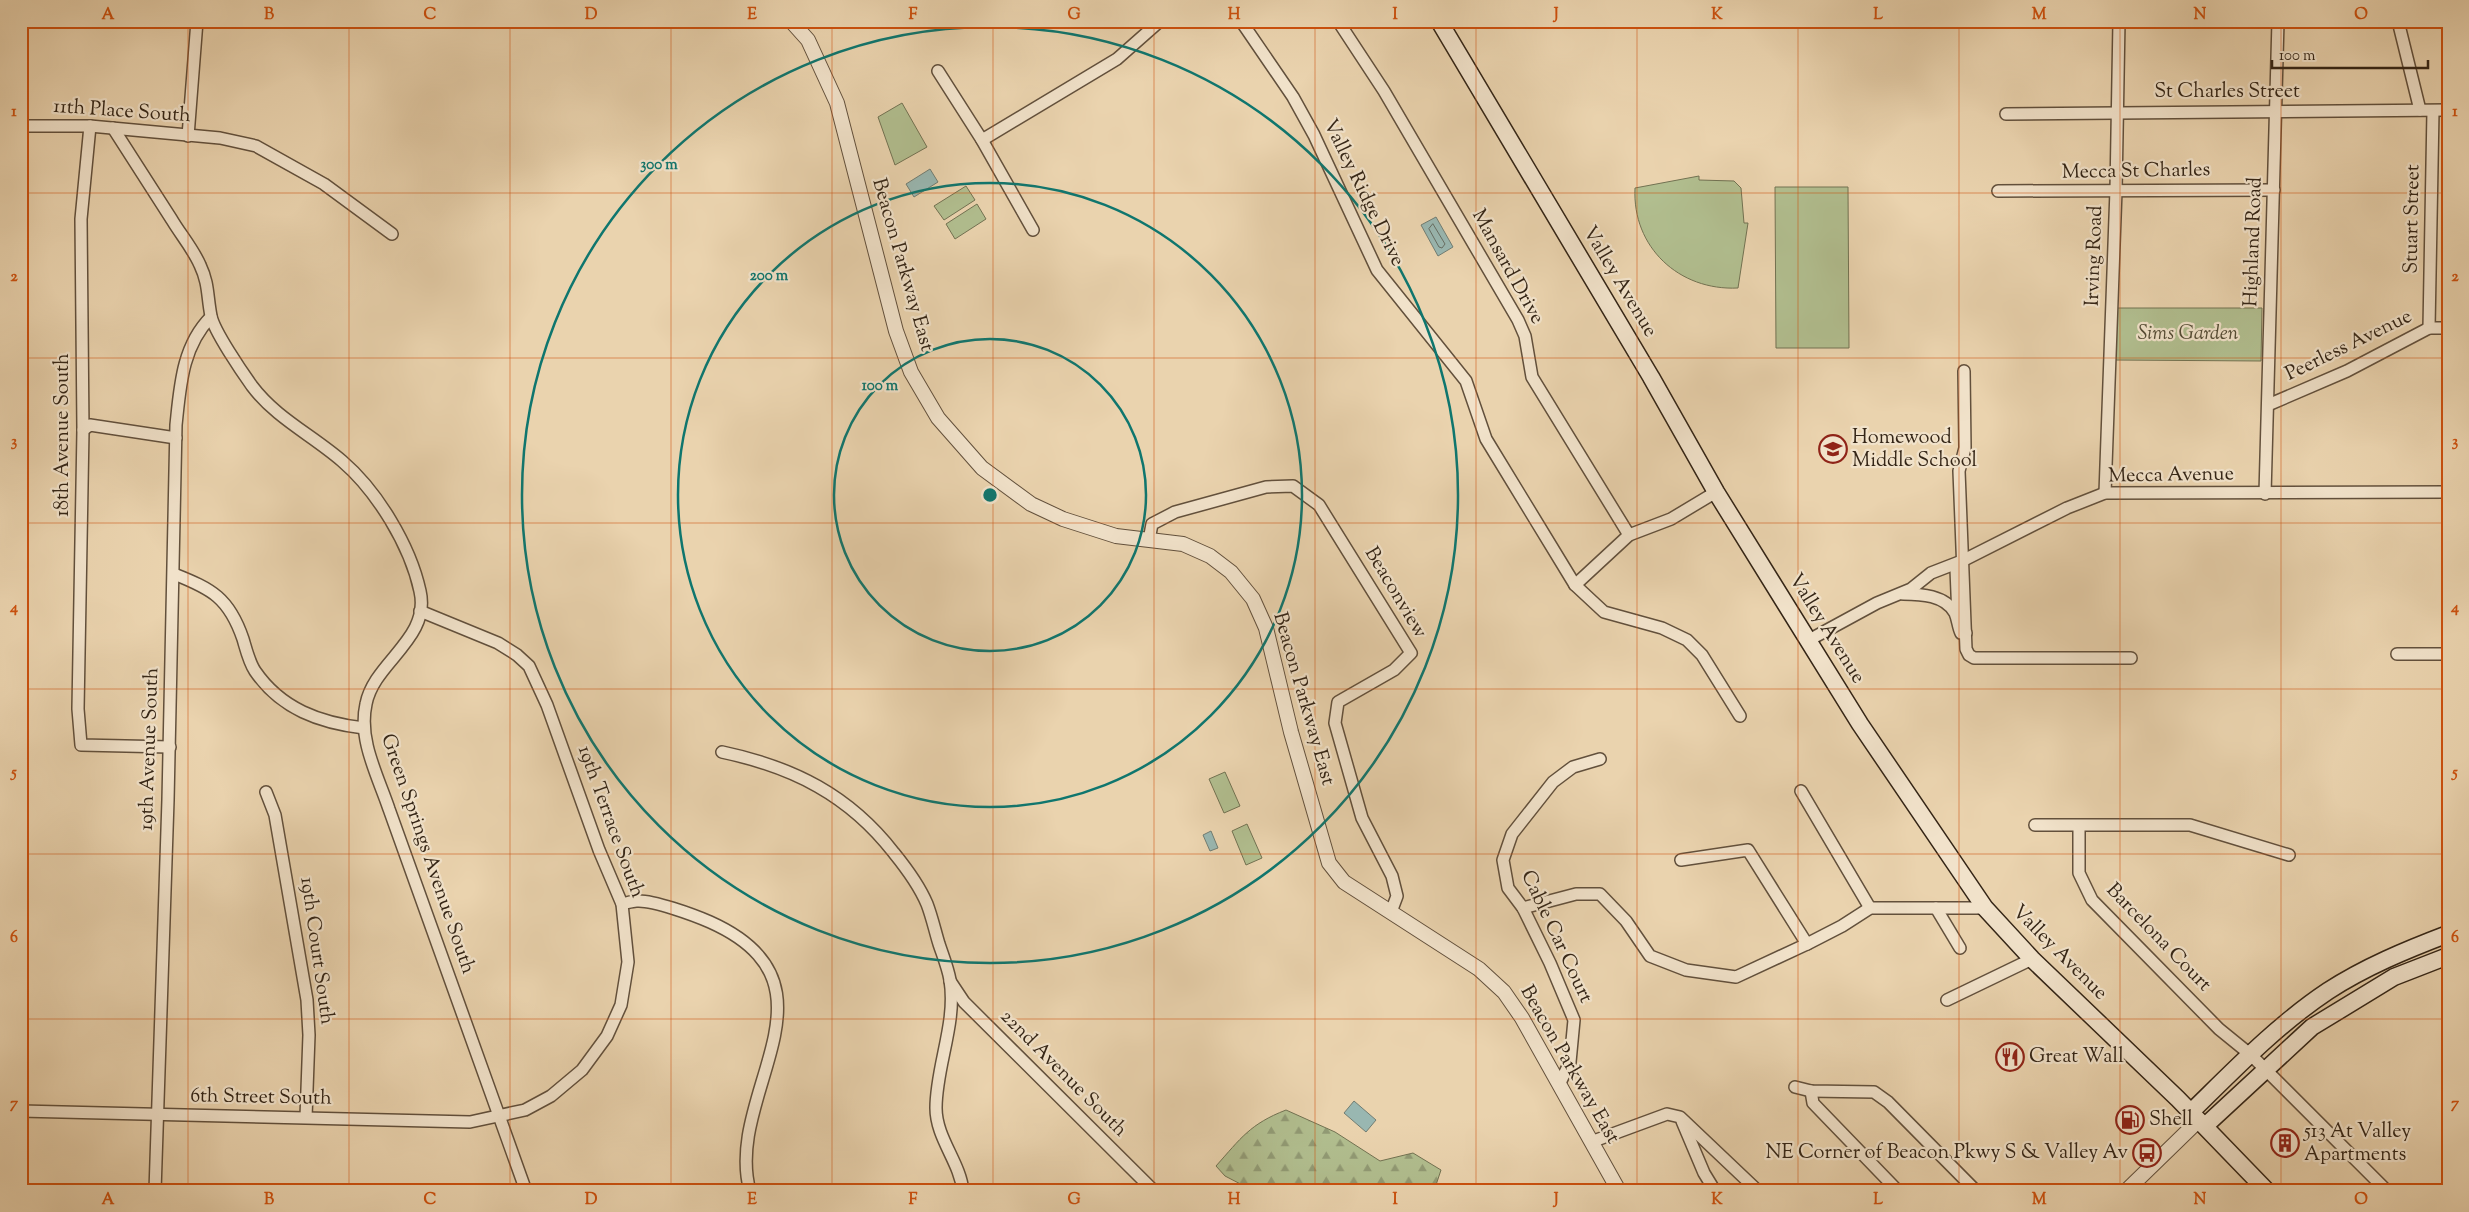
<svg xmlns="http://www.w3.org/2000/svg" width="2469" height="1212" font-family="'Sorts Mill Goudy',serif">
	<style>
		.green { fill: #b1be8f; stroke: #727252 }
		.forest { fill: url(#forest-firs); stroke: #727252 }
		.water { fill: #99b7b1; stroke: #717d73 }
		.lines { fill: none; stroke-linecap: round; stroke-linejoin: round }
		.shore { stroke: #666e64; stroke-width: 1 }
		.minor-casing { stroke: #62503c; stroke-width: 14 }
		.tertiary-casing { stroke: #62503c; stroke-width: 16 }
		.secondary-casing { stroke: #342516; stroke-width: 19 }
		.minor { stroke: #f1e2ca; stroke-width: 11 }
		.tertiary { stroke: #f1e2ca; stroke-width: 14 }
		.secondary { stroke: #f1e2ca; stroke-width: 16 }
		.grid { fill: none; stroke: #cd510e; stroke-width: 1; stroke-opacity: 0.55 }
		.ring { fill: none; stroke: #0f766e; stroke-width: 2.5 }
		.labels { text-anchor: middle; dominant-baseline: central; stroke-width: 4.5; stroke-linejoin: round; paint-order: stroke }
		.street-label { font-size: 20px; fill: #342516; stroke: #f1e2ca }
		.park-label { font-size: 20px; font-style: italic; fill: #534b34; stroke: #f1e2ca }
		.poi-label { font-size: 20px; fill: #342516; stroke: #f1e2ca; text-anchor: start }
		.centre { fill: #0f766e; stroke: #f1e2ca; stroke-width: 2.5 }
		.ring-label { font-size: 15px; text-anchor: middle; font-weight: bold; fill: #0f766e; stroke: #f1e2ca; stroke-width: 4.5; stroke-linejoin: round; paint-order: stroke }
		.neatline { fill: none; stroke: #cd510e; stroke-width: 2 }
		.grid-label { font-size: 16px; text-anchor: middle; font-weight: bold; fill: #cd510e }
	</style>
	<defs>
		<pattern id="forest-firs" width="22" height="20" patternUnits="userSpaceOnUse" patternTransform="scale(1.25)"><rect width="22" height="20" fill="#b1be8f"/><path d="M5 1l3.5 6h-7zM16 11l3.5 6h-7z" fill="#919a74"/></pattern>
	</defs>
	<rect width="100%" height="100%" fill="#ead3ae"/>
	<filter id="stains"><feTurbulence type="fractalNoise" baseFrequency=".004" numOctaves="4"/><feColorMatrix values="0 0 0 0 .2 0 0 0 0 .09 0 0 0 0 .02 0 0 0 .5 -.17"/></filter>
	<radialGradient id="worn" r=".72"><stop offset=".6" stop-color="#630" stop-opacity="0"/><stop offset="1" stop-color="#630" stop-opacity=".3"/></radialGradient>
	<g class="green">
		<path d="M902 103 927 147 895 165 878 117Z"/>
		<path d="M1699 176V180L1734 181 1741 188 1744 223H1748L1738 288C1679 291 1632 247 1635 188Z"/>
		<path d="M966 186 975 200 944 220 934 206Z"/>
		<path d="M1775 187H1848L1849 348H1776Z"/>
		<path d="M977 204 986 219 955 239 946 224Z"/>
		<path d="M2115 308H2262L2261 361 2114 360Z"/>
		<path d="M1225 772 1240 806 1224 813 1209 779Z"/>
		<path d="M1247 824 1262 858 1246 865 1232 831Z"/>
	</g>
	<path class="forest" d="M1286 1110 1335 1132 1380 1161 1413 1153 1441 1170 1434 1191H1254L1225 1176 1216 1166C1241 1138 1250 1124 1286 1110Z"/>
	<g class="water">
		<path d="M930 169 938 182 914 197 906 184Z"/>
		<path d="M1436 217 1453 247 1438 256 1421 225Z"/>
		<path d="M1211 831 1218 848 1210 851 1203 835Z"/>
		<path d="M1354 1101 1376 1120 1366 1132 1344 1113Z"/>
	</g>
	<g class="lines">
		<path class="shore" d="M1433 224 1445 244 1442 248 1439 247 1429 229Z"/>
		<defs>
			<g id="minor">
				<path d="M1241 21 1293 97 1314 135 1377 270 1466 381 1486 439 1575 585 1604 612 1662 628 1687 640 1702 655 1740 716"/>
				<path d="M1338 21 1384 91 1518 320 1525 336 1532 377 1629 535"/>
				<path d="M2398 21 2420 110"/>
				<path d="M938 71 982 140 1033 230"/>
				<path d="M2006 114 2448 110"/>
				<path d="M21 126H90L220 138 256 146 324 184 392 234"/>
				<path d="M90 126 81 219 83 430 78 709 81 745 170 747"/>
				<path d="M113 128C133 159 152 189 172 220 181 235 193 249 200 265 209 284 207 296 211 316 214 331 242 372 252 386 276 418 312 435 342 461 377 491 410 545 420 591 431 639 374 662 366 704 358 740 378 776 389 809L526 1191"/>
				<path d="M188 136 197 21"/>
				<path d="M982 140 1117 59 1160 21"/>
				<path d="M1998 191 2274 190"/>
				<path d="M2429 328 2433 111"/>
				<path d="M1964 371 1965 448 1959 471 1966 649 1969 655 1974 658H2131"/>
				<path d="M2268 405 2347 371 2429 328H2448"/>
				<path d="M83 430 90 425 176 438"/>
				<path d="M2105 493 2116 190 2119 21"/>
				<path d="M2265 494 2278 21"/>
				<path d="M1149 540 1152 524 1175 512 1266 487 1293 486 1319 505 1411 653 1394 670 1338 702 1335 723 1362 818 1392 876 1397 896 1391 912"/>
				<path d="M174 574C212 589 229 598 243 639 246 649 249 662 255 671 281 709 320 723 364 728"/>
				<path d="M1575 585 1629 535 1671 519 1716 492"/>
				<path d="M1903 594C1921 594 1945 595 1955 613 1958 620 1958 627 1961 633H1966"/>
				<path d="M1958 617 1956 569 1962 561"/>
				<path d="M1809 640 1877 603 1911 589 1931 573 1962 561 2067 508 2105 493 2448 492"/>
				<path d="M2397 654H2448"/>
				<path d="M722 752C793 767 849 795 894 853 907 869 919 885 927 904 932 917 935 931 939 944 943 956 948 968 950 980 957 1023 936 1066 936 1108 936 1138 960 1162 963 1191"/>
				<path d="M1801 791 1870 908"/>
				<path d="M266 792 275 815 307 1000 309 1035 306 1117"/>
				<path d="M2035 825H2190L2289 855"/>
				<path d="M2079 826V873L2092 900 2219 1029 2251 1055 2387 1191"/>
				<path d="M622 904C627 903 632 901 637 901 653 900 694 915 710 922 851 985 723 1094 750 1191"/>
				<path d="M1523 908 1576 894H1600L1626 921 1650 956 1686 970 1736 977 1807 944 1748 850 1681 860"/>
				<path d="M1936 908 1960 948"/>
				<path d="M1807 944 1842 926 1870 908H1985"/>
				<path d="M950 981 964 1002 1154 1191"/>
				<path d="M1947 1000 2032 959"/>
				<path d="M1559 1085 1570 1062 1574 1020 1550 963 1523 908 1508 888 1503 860 1512 834 1553 782 1573 767 1600 759"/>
				<path d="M1795 1087 1811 1091 1874 1092 1888 1102 1976 1191"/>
				<path d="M1811 1091 1813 1103 1898 1191"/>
				<path d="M21 1111 470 1122 525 1110 551 1096 582 1070 607 1036 621 1005 628 962 622 904 599 850 547 705 529 666 517 655 498 643 420 611"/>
				<path d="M1682 1121 1704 1173 1715 1191"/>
				<path d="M1591 1142 1667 1114 1680 1117 1758 1191"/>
				<path d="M155 1191 168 800 176 425C180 387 182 346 211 317"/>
			</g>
			<g id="tertiary">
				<path d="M791 21 808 40 837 103 896 331 911 372 938 418 982 468 1031 504 1063 519 1116 536 1183 544 1210 556 1231 572 1253 599 1266 628 1291 732 1329 863 1344 882 1479 969 1504 992 1522 1018 1619 1191"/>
				<path d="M2126 1191 2199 1120"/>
			</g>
			<g id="secondary">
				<path d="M1439 21 1651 377 1716 492 1860 724 1985 908 2032 959 2178 1099 2267 1191"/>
				<path d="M2191 1112C2234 1070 2277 1025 2328 991 2365 967 2406 950 2448 934"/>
				<path d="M2205 1126 2312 1027 2394 977 2448 956"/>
			</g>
		</defs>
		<use href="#minor" class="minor-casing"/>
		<use href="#tertiary" class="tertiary-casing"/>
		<use href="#secondary" class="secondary-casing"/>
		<use href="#minor" class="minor"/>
		<use href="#tertiary" class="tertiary"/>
		<use href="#secondary" class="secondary"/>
	</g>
	<path class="grid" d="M188 21V1191M349 21V1191M510 21V1191M671 21V1191M832 21V1191M993 21V1191M1154 21V1191M1315 21V1191M1476 21V1191M1637 21V1191M1798 21V1191M1959 21V1191M2120 21V1191M2281 21V1191M21 193H2448M21 358H2448M21 523H2448M21 689H2448M21 854H2448M21 1019H2448"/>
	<g class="ring">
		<circle cx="990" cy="495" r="156"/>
		<circle cx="990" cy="495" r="312"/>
		<circle cx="990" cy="495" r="468"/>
	</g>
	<defs>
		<symbol id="school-ring" viewBox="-11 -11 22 22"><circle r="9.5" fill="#f1e2ca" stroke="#8f2418" stroke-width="1.5"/><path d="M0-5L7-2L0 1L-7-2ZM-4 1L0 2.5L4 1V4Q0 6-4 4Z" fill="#8f2418"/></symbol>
		<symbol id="restaurant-ring" viewBox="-11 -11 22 22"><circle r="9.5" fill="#f1e2ca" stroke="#8f2418" stroke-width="1.5"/><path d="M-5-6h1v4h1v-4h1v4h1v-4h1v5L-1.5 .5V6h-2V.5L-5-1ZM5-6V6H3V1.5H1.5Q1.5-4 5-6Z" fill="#8f2418"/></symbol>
		<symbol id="fuel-ring" viewBox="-11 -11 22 22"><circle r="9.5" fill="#f1e2ca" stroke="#8f2418" stroke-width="1.5"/><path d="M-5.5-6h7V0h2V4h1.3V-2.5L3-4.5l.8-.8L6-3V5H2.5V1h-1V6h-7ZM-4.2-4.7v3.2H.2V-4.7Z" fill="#8f2418"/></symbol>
		<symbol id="building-ring" viewBox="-11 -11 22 22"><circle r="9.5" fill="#f1e2ca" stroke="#8f2418" stroke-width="1.5"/><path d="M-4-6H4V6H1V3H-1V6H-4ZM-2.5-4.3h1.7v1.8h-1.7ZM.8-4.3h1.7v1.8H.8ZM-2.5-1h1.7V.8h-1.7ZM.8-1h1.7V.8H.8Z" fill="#8f2418"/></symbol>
		<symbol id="bus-ring" viewBox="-11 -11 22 22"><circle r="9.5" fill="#f1e2ca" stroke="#8f2418" stroke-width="1.5"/><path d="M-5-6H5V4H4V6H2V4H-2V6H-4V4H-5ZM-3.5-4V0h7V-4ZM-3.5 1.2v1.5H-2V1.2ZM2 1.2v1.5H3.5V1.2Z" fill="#8f2418"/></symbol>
	</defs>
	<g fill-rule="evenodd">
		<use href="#school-ring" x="1817" y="433" width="32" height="32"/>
		<use href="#restaurant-ring" x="1994" y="1041" width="32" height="32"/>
		<use href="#fuel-ring" x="2114" y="1104" width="32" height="32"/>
		<use href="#building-ring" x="2269" y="1127" width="32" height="32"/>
		<use href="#bus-ring" x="2131" y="1137" width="32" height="32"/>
	</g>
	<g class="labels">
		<g class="street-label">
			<text x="2227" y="92">St Charles Street</text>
			<text transform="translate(122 112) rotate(4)">11th Place South</text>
			<text transform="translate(2136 172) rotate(-1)">Mecca St Charles</text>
			<text transform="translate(1363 193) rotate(64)">Valley Ridge Drive</text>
			<text transform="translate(2413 219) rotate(-89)">Stuart Street</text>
			<text transform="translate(2254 242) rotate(-88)">Highland Road</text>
			<text transform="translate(2095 256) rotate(-88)">Irving Road</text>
			<text transform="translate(902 265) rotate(74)">Beacon Parkway East</text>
			<text transform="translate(1507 267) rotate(61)">Mansard Drive</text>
			<text transform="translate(1619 282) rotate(59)">Valley Avenue</text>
			<text transform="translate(2349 346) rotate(-26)">Peerless Avenue</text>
			<text transform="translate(63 435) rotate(-90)">18th Avenue South</text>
			<text transform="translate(2171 476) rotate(-1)">Mecca Avenue</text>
			<text transform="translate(1395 593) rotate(59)">Beaconview</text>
			<text transform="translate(1826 629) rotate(58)">Valley Avenue</text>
			<text transform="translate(1303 699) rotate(74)">Beacon Parkway East</text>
			<text transform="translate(150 749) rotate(-88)">19th Avenue South</text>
			<text transform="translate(610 822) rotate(70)">19th Terrace South</text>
			<text transform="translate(427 854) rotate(71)">Green Springs Avenue South</text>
			<text transform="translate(1556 937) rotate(65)">Cable Car Court</text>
			<text transform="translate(2158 938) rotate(46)">Barcelona Court</text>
			<text transform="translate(316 951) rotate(82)">19th Court South</text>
			<text transform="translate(2059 953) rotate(45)">Valley Avenue</text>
			<text transform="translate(1569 1065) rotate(60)">Beacon Parkway East</text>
			<text transform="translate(1063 1074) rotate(45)">22nd Avenue South</text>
			<text transform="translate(261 1098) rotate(1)">6th Street South</text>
		</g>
		<g class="park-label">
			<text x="2188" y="334">Sims Garden</text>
		</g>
		<g class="poi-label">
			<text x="1852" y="438">Homewood<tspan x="1852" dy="23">Middle School</tspan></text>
			<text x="2029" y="1057">Great Wall</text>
			<text x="2149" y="1120">Shell</text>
			<text x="2304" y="1132">513 At Valley<tspan x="2304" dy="23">Apartments</tspan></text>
			<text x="2128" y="1153" text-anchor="end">NE Corner of Beacon Pkwy S &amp; Valley Av</text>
		</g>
	</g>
	<circle cx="990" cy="495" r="8" class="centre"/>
	<g class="ring-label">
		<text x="659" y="169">300 m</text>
		<text x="769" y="280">200 m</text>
		<text x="880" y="390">100 m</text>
	</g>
	<rect width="2469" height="1212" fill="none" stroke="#ead3ae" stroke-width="55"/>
	<path d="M2272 60v8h156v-8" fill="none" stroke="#342516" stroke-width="2.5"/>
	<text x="2279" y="60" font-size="15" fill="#342516" stroke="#f1e2ca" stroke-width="4" paint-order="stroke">100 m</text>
	<rect x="28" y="28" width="2414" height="1156" class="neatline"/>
	<g class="grid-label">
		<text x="108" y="19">A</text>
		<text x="269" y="19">B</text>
		<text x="430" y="19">C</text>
		<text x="591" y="19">D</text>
		<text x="752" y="19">E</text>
		<text x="913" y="19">F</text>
		<text x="1074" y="19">G</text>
		<text x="1234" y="19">H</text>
		<text x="1395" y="19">I</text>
		<text x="1556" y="19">J</text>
		<text x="1717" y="19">K</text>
		<text x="1878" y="19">L</text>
		<text x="2039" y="19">M</text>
		<text x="2200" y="19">N</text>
		<text x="2361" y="19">O</text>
		<text x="14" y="116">1</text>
		<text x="2455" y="116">1</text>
		<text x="14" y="281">2</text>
		<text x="2455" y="281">2</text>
		<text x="14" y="446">3</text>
		<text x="2455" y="446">3</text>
		<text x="14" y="612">4</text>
		<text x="2455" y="612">4</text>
		<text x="14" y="777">5</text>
		<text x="2455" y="777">5</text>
		<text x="14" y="942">6</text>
		<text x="2455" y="942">6</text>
		<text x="14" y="1108">7</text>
		<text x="2455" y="1108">7</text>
		<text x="108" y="1204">A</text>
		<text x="269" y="1204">B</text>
		<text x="430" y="1204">C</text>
		<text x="591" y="1204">D</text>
		<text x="752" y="1204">E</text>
		<text x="913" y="1204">F</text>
		<text x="1074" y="1204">G</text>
		<text x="1234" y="1204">H</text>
		<text x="1395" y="1204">I</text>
		<text x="1556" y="1204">J</text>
		<text x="1717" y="1204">K</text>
		<text x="1878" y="1204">L</text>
		<text x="2039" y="1204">M</text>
		<text x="2200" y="1204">N</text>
		<text x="2361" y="1204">O</text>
	</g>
	<rect width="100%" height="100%" filter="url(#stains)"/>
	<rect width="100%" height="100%" fill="url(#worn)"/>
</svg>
